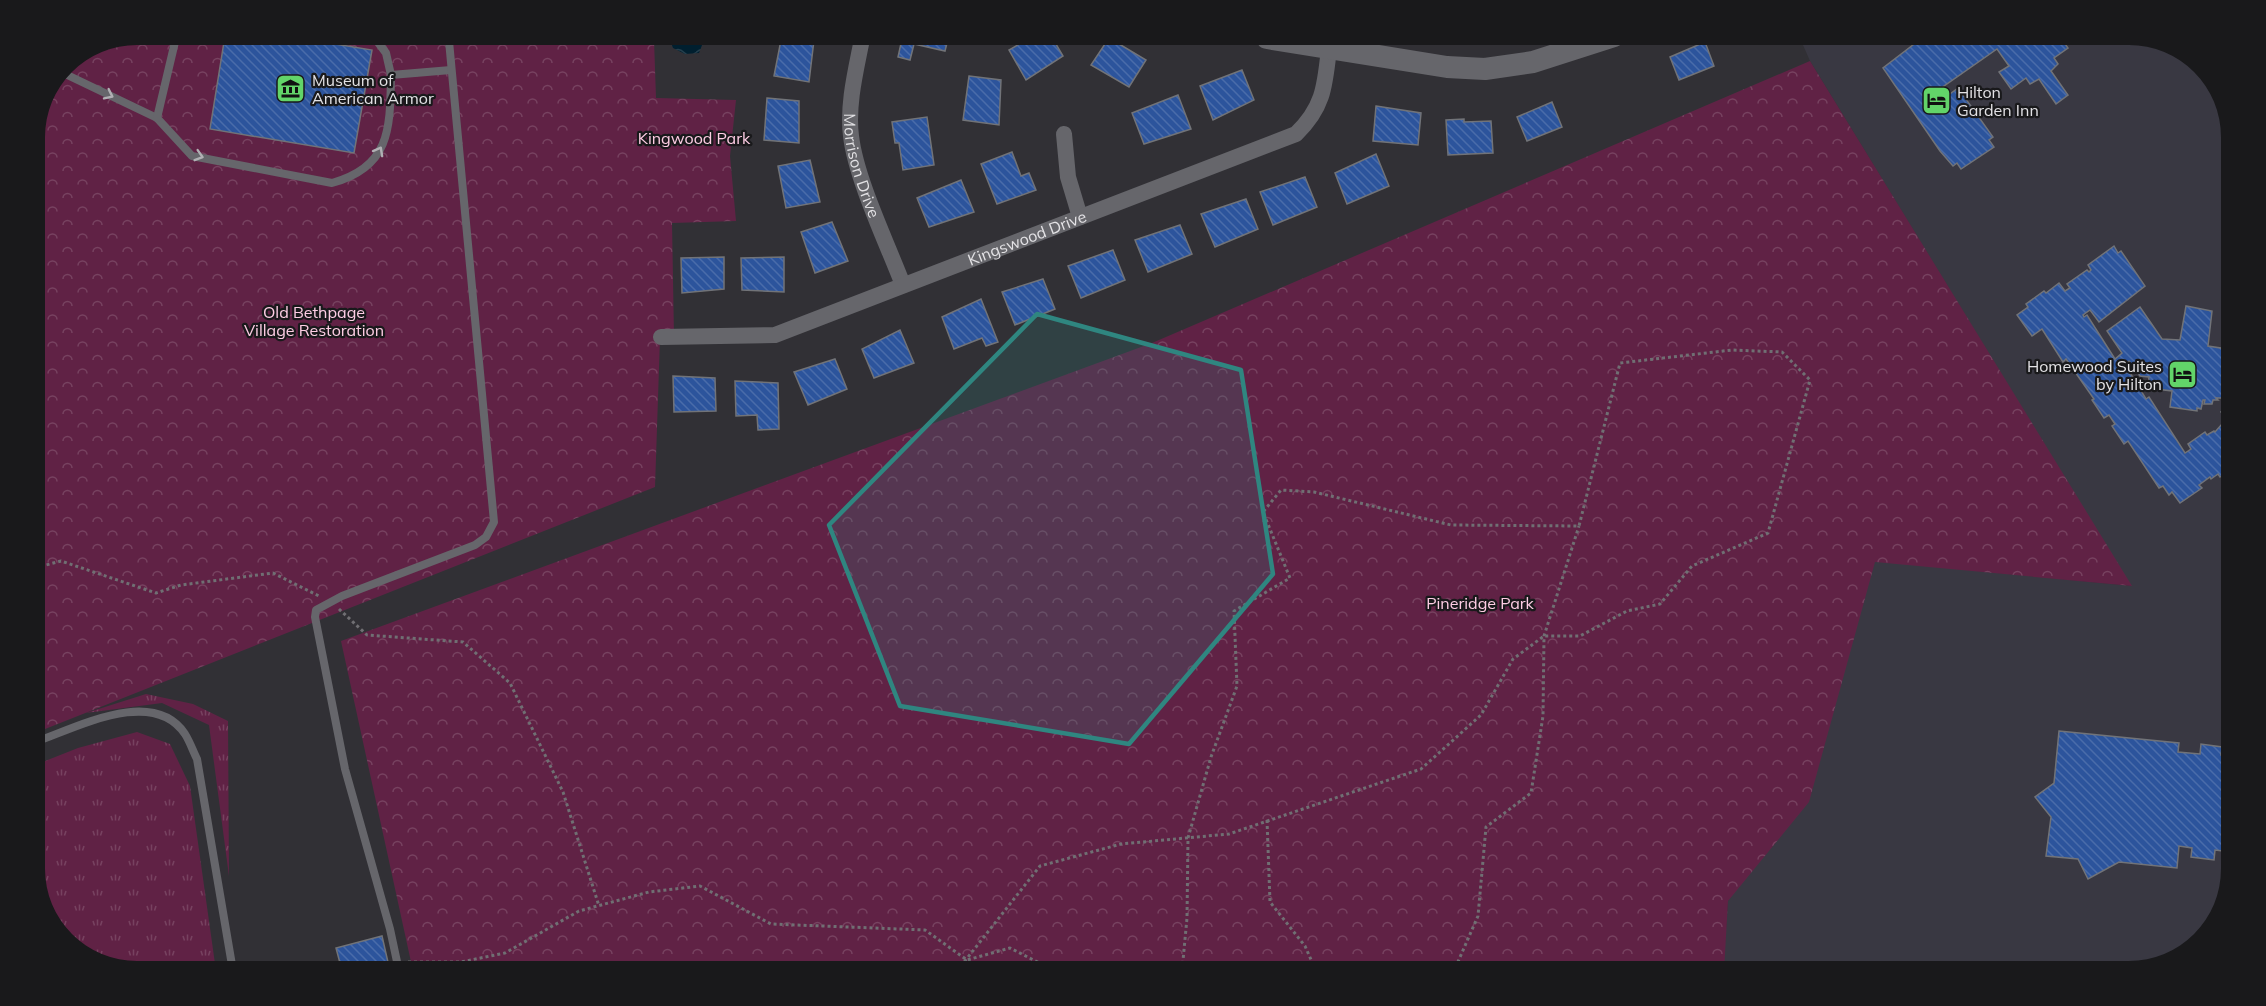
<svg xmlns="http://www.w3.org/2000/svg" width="2266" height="1006" font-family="Mulish,sans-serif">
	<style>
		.built { fill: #393842 }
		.grass { fill: url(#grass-tufts) }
		.forest { fill: url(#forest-firs) }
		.park { fill: url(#park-crowns) }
		.water { fill: url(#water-waves) }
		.building { fill: url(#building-back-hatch); stroke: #717378; stroke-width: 1.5 }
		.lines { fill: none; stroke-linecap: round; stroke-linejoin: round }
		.path { stroke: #706f73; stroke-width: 3; stroke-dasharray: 3 3; stroke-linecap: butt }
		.service { stroke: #66666b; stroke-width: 8 }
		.minor { stroke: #66666b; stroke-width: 16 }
		.secondary { stroke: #66666b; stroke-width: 22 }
		.oneway { stroke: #b1b0b4 }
		.marked { fill: #2f8680; fill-opacity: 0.2; stroke: #2f8680; stroke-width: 4.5; stroke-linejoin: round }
		.labels { text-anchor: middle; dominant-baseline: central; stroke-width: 4.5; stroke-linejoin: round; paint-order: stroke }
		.poi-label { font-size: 16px; fill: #e3e2e5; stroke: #19191b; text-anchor: start }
		.park-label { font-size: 16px; fill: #fecde4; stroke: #19191b }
		.street-label { font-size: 16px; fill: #e3e2e5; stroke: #19191b }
	</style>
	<defs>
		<pattern id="grass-tufts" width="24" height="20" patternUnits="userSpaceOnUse" patternTransform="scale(1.5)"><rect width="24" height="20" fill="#602245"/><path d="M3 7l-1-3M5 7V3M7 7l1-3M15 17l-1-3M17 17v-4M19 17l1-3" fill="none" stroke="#774260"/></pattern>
		<pattern id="forest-firs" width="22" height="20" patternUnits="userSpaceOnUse" patternTransform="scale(1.5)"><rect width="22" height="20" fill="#602245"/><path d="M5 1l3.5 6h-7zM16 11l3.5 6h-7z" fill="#774260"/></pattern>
		<pattern id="park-crowns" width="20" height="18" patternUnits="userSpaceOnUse" patternTransform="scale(1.5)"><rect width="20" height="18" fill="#602245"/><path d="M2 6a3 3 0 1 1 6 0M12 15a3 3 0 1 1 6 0" fill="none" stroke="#774260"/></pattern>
		<pattern id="water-waves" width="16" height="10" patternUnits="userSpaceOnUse" patternTransform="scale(1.5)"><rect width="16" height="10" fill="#001f2f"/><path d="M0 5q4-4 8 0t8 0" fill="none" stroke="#253f4d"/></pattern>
		<pattern id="building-back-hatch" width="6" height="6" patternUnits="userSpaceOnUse" patternTransform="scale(1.5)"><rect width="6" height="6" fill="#2c549c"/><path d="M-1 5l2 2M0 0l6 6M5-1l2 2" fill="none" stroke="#4a6caa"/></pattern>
	</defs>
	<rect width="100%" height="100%" fill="#313035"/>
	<path class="built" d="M2129 35 2169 42 2214 80 2231 130V869L2224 909 2186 954 2130 971H1723L1728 901 1875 561 2131 586 1810 61 1799 36Z"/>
	<g class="grass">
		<path d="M146 694 193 704 228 721 229 876 209 725 162 703 86 713Z"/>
		<path d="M137 732 170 744 190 786 216 971H137L97 964 52 926 35 876V765L78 748Z"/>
	</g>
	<path class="forest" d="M1399 37H1517L1483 44Z"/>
	<g class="park">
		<path d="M654 40 656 98 736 100 730 156 736 221 672 223 674 337 660 338 655 487 35 733V130L65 64 98 42Z"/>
		<path d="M1810 61 2132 586 1875 562 1809 802 1728 901 1724 971H413L341 641 1152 343Z"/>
	</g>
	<path class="water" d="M670 40H704L699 53 685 54 673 48Z"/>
	<g class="building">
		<path d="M1926 35H2059L2068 48 2054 58 2058 64 2051 71 2068 95 2056 104 2039 79 2030 84 2026 78 2011 89 1999 72 2009 66 1997 49 1937 91 1943 99 1958 88 1993 137 1989 140 1994 147 1961 169 1957 163 1953 166 1940 151 1883 68Z"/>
		<path d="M1109 38 1146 60 1129 87 1091 65Z"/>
		<path d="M902 39H948L945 51 914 44 910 60 898 57Z"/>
		<path d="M1028 39H1053L1063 56 1026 80 1009 50Z"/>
		<path d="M781 40H814L809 82 774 76Z"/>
		<path d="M317 41 372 50 354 153 210 129 224 42Z"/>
		<path d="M1705 42 1714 66 1679 80 1670 57Z"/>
		<path d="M1242 70 1254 100 1213 120 1200 86Z"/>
		<path d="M969 76 1001 80 999 125 963 120Z"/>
		<path d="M1178 95 1191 129 1144 144 1132 113Z"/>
		<path d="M767 98 799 101V143L764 140Z"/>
		<path d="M1552 102 1562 127 1527 141 1517 117Z"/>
		<path d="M1376 106 1421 113 1418 145 1373 141Z"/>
		<path d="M927 117 934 165 903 170 899 143H895L892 122Z"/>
		<path d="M1464 119V122L1491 121 1493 153 1448 155 1446 120Z"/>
		<path d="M1012 152 1021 176 1029 173 1036 190 997 204 981 164Z"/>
		<path d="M1376 154 1389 186 1347 204 1335 173Z"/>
		<path d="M810 160 820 202 786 208 778 166Z"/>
		<path d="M1305 177 1317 207 1273 225 1260 192Z"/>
		<path d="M961 180 974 212 929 227 917 198Z"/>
		<path d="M1246 199 1258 229 1215 247 1201 214Z"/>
		<path d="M832 222 848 261 815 273 801 232Z"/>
		<path d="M1180 225 1192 254 1148 272 1135 240Z"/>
		<path d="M2114 246 2118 253 2121 251 2145 286 2099 322 2090 310 2083 315 2084 317 2087 315 2115 359 2122 353 2107 331 2140 307 2162 339 2180 340 2186 306 2212 311 2208 346 2227 349 2226 363 2229 364 2222 398H2216L2218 400H2213L2212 404H2204L2205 400H2203L2201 409 2197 408V411L2170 407 2172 391 2148 388 2149 377 2140 376 2129 361 2121 367 2126 373 2129 371 2146 399 2149 397 2185 453 2191 449 2188 444 2205 432 2207 435 2214 431 2215 432 2222 424 2224 426 2229 423 2221 412 2231 405V469L2220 477 2218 474 2211 479 2210 477 2199 485 2202 488 2180 503 2172 492 2169 495 2163 486 2159 488 2128 441 2124 444 2112 426 2115 424 2109 415 2104 418 2092 400 2094 399 2066 359 2063 362 2042 329 2032 336 2017 315 2028 307 2026 304 2044 291 2046 293 2059 283 2065 291 2070 288 2067 284 2087 270 2089 272 2091 270 2088 265Z"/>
		<path d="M1113 250 1125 280 1081 298 1068 266Z"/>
		<path d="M724 257V289L682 293 681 258Z"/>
		<path d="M784 257V292L742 290 741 258Z"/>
		<path d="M1043 279 1055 309 1015 325 1002 292Z"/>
		<path d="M981 299 998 342 986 346 982 338 954 349 942 317Z"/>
		<path d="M900 330 914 363 874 378 862 349Z"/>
		<path d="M835 359 847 389 808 405 794 372Z"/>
		<path d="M673 376 715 378 716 411 674 412Z"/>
		<path d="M735 381 778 383 779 429 758 430 757 415 736 416Z"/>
		<path d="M2059 731 2179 743 2178 752 2200 754 2201 744 2222 747 2221 755 2231 756 2232 869 2230 875 2231 852 2215 850 2214 860 2191 857 2192 848 2179 846 2177 868 2119 862 2088 879 2078 859 2046 856 2051 817 2035 797 2054 783Z"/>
		<path d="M382 936 390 971H360L359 964 341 967 336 948Z"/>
	</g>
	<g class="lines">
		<g class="path">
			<path d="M35 568 61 561 156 593 181 585 273 573 319 596"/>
			<path d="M339 609 367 635 463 642 510 683 563 792 599 906"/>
			<path d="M1267 820 1270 902 1305 946 1316 971"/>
			<path d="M408 962H461L505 953 579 911 649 892 700 886 771 924 925 930 967 960 1010 948 1055 971"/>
			<path d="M957 971 1040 866 1121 844 1229 834 1421 769 1481 715 1513 659 1544 636H1580L1627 611 1660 604 1692 566 1768 533 1810 380 1782 352 1732 350 1620 363 1579 526 1451 525 1314 492 1281 490 1263 512 1290 578 1234 611 1237 686 1211 757 1188 838 1187 918 1182 971"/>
			<path d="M1404 971 1403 967 1457 964 1478 916 1486 827 1531 793 1543 716 1544 636 1579 526"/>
		</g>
		<g class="service">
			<path d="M377 41 386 53 391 75"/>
			<path d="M61 72 157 118 192 156 332 183C391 167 390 128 391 75L451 70"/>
			<path d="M157 118 175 42"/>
			<path d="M35 742C76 728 153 686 185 734 190 742 193 751 197 759L233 971"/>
			<path d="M399 971 390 929 345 769 315 617 316 610 342 596 475 545 486 537 494 522 449 41"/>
		</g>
		<g class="minor">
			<path id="s1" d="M862 39C856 70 847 105 851 136 856 179 887 243 903 285"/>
			<path d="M1064 134 1068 177 1080 217"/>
			<path id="s2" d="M661 337 775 335 1296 134C1324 107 1325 85 1329 48"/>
		</g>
		<path class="secondary" d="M1267 38 1447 67 1485 69 1533 62 1614 36"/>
	</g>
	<defs><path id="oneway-chevron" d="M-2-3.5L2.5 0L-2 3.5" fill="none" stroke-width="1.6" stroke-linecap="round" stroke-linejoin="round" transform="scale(1.5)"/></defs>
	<g class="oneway">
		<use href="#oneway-chevron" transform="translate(109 95) rotate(26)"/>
		<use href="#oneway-chevron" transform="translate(379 151) rotate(-61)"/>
		<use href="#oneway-chevron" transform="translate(199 156) rotate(17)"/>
	</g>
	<path class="marked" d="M1037 314 1241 370 1273 574 1129 744 900 706 829 525Z"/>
	<defs>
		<symbol id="museum-square" viewBox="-11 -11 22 22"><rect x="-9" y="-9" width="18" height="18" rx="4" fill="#62d469" stroke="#19191b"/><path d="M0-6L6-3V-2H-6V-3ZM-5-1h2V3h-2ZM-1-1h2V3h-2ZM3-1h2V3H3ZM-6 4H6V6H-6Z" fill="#111"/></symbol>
		<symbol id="hotel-square" viewBox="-11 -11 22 22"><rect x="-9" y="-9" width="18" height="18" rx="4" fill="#62d469" stroke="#19191b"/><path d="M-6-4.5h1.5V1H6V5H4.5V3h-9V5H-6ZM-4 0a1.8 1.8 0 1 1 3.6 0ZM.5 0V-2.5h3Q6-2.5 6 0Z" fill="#111"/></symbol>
	</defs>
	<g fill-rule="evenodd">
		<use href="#museum-square" x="274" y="72" width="33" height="33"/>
		<use href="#hotel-square" x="1920" y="84" width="33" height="33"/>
		<use href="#hotel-square" x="2166" y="358" width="33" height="33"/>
	</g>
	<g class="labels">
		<g class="poi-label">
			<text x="312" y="80">Museum of<tspan x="312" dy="18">American Armor</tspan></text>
			<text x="1957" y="92">Hilton<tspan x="1957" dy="18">Garden Inn</tspan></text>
			<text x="2162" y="366" text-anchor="end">Homewood Suites<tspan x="2162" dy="18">by Hilton</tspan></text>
		</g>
		<g class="park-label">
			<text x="694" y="138">Kingwood Park</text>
			<text x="314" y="312">Old Bethpage<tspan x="314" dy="18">Village Restoration</tspan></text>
			<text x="1480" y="603">Pineridge Park</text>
		</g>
		<g class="street-label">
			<text stroke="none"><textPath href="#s1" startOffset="129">Morrison Drive</textPath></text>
			<text stroke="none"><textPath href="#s2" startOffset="384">Kingswood Drive</textPath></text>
		</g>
	</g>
	<path d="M0 0H2266V1006H0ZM137 45H2129A92 92 0 0 1 2221 137V869A92 92 0 0 1 2129 961H137A92 92 0 0 1 45 869V137A92 92 0 0 1 137 45Z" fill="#19191b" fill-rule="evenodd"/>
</svg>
